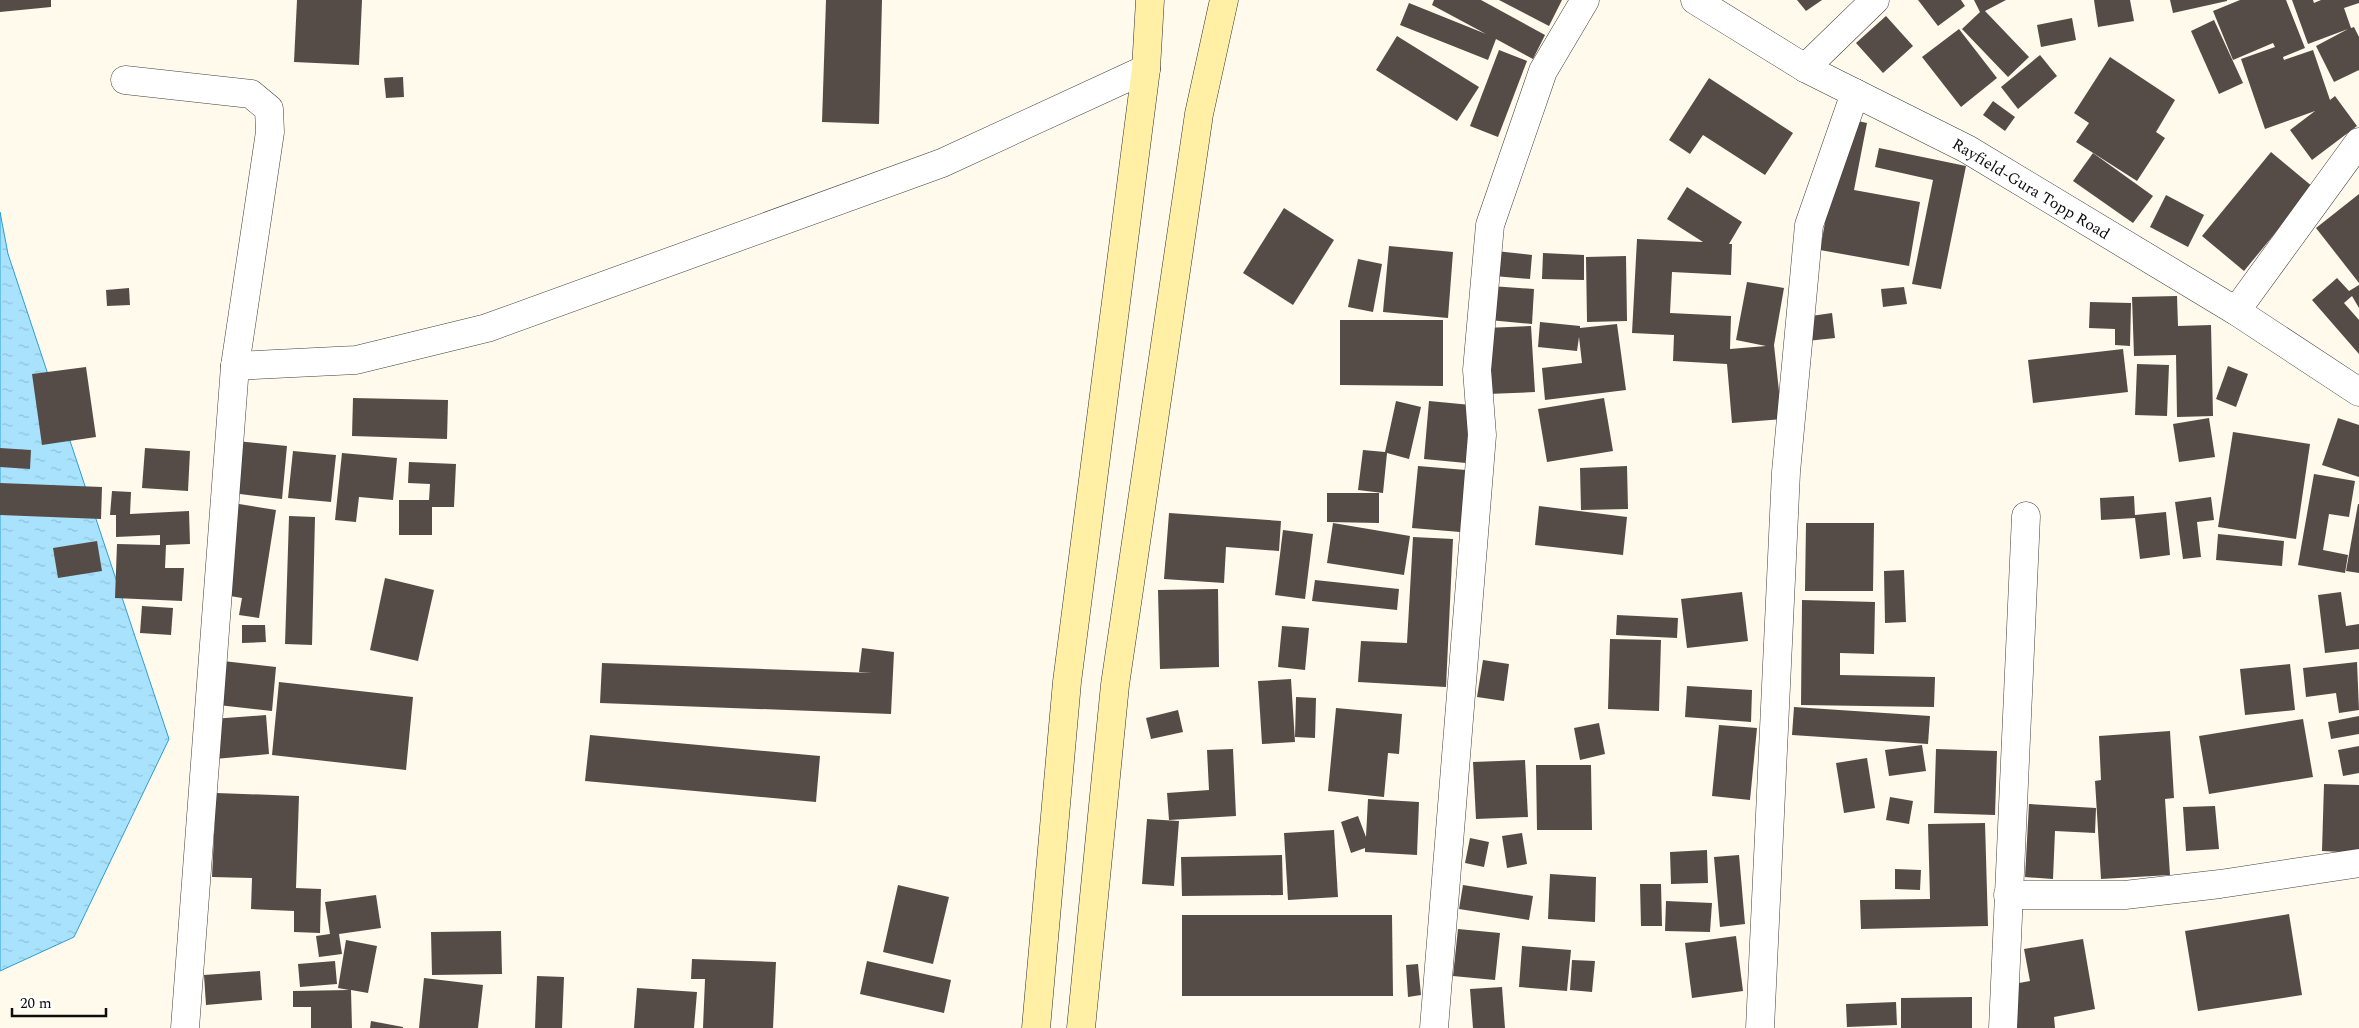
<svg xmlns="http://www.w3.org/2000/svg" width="2359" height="1028" font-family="Spectral,serif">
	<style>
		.water { fill: url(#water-ripples); stroke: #289edc }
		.building { fill: #564c47 }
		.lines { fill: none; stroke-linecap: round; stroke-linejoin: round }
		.minor-casing { stroke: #3f3f3f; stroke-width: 29 }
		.tertiary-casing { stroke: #3f3f3f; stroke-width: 29 }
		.secondary-casing { stroke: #2e2e2e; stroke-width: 29 }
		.minor { stroke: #fff; stroke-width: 28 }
		.tertiary { stroke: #fff; stroke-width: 28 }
		.secondary { stroke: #fff0a6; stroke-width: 28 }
		.labels { text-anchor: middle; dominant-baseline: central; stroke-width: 5; stroke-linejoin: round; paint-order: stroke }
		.street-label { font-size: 16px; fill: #0c0c0c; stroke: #fff }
	</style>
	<defs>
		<pattern id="water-ripples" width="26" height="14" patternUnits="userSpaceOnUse" patternTransform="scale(1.25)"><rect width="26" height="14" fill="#a9e2fd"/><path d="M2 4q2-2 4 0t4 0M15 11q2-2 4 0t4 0" fill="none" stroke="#90c1d8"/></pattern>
	</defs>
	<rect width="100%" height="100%" fill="#fffaeb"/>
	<path class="water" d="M0 212 8 254 169 739 74 937 0 971Z"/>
	<g class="building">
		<path d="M0 0H51V7L0 12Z"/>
		<path d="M297 0H362L359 65 294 62Z"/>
		<path d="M826 0H882L879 124 822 122Z"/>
		<path d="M1434 0H1481L1545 35 1533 59 1496 39 1488 60 1400 25 1409 3 1486 34 1432 5Z"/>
		<path d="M1499 0H1562L1549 26Z"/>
		<path d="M1797 0H1822L1806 11Z"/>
		<path d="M1918 0H1961L1965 6 1938 26Z"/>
		<path d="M1974 0H2006L1985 11 2029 57 2008 77 1962 29 1980 12Z"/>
		<path d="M2094 0H2130L2134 21 2098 27Z"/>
		<path d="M2170 0H2227V1L2173 13Z"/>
		<path d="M2240 0H2286L2305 48 2283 57 2284 60 2313 50 2330 100 2335 96 2357 126 2312 160 2290 130 2315 111 2265 129 2241 59 2275 47 2273 43 2233 60 2213 11Z"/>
		<path d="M2292 0H2313L2314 3 2321 0H2359V3L2344 8 2351 28 2354 27 2359 37V70L2334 82 2316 46 2348 29 2308 44Z"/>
		<path d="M1886 16 1913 46 1883 73 1856 43Z"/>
		<path d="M2072 18 2076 40 2041 47 2037 25Z"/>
		<path d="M2214 20 2243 83 2219 94 2191 31Z"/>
		<path d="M1959 29 1997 78 1961 107 1922 57Z"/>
		<path d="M1397 36 1479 87 1457 121 1376 70Z"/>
		<path d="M1499 50 1527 61 1498 137 1470 126Z"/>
		<path d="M2040 55 2057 76 2018 109 2001 87Z"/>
		<path d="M2110 57 2175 100 2156 132 2165 138 2137 181 2076 142 2089 123 2074 113Z"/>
		<path d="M403 77 404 97 386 98 384 78Z"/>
		<path d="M1709 78 1793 133 1765 175 1703 135 1690 154 1669 140Z"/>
		<path d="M1993 101 2015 117 2005 131 1983 115Z"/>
		<path d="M1844 118 1867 123 1854 190 1920 202 1909 266 1820 250Z"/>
		<path d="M1879 148 1966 166 1941 289 1912 284 1933 180 1875 167Z"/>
		<path d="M2271 152 2313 187 2244 271 2202 236Z"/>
		<path d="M2093 153 2153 196 2133 223 2073 181Z"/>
		<path d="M1687 187 1742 222 1729 244H1732L1731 275 1672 272 1670 313 1731 316 1730 349 1766 346 1736 340 1747 282 1784 288 1774 345 1782 419 1732 423 1727 364 1673 361 1674 335 1632 333 1637 239 1703 242 1667 219Z"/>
		<path d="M2359 194V283L2316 228Z"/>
		<path d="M2166 195 2204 215 2188 247 2150 227Z"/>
		<path d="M1284 208 1334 240 1293 305 1243 273Z"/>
		<path d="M1389 246 1453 252 1448 318 1383 312Z"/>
		<path d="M1496 251 1532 255 1530 279 1494 276Z"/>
		<path d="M1543 253 1584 255V280L1542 279Z"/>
		<path d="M1626 256 1627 321 1587 322 1586 257Z"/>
		<path d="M1358 259 1382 264 1373 312 1348 307Z"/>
		<path d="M2337 278 2349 291 2359 285V308L2352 296 2344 303 2359 320V354L2312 300Z"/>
		<path d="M1491 286 1534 289 1532 324 1489 320Z"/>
		<path d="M1904 287 1907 304 1883 307 1881 289Z"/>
		<path d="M129 288 130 305 107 306 106 290Z"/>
		<path d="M2177 296 2178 326 2211 325 2213 416 2177 417 2176 355 2134 356 2132 297Z"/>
		<path d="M2090 302 2131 303 2130 346 2115 345V329L2089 328Z"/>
		<path d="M1832 313 1835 338 1807 341 1804 317Z"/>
		<path d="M1340 320H1443V386L1340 385Z"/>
		<path d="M1540 322 1580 326V328L1617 324 1626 390 1545 400 1542 368 1582 363 1579 337 1577 351 1538 347Z"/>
		<path d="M1531 326 1535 392 1488 394 1485 328Z"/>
		<path d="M2123 349 2128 392 2033 403 2028 360Z"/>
		<path d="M2137 364 2169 365 2167 416 2135 415Z"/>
		<path d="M2228 366 2248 374 2236 407 2216 399Z"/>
		<path d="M86 367 96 437 42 445 32 374Z"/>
		<path d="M353 398 448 400 447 439 352 436Z"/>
		<path d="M1604 398 1613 451 1547 462 1538 409Z"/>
		<path d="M1396 401 1421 407 1409 459 1387 453 1383 493 1358 490 1363 450 1385 452Z"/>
		<path d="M1429 401 1471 405 1466 463 1424 459Z"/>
		<path d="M2209 418 2215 457 2179 462 2173 424Z"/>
		<path d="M2338 418 2359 425V477L2322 465Z"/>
		<path d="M2233 432 2310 444 2296 539 2218 527Z"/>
		<path d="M237 441 287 446 282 499 232 493Z"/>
		<path d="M0 448 31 450 30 469 0 467Z"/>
		<path d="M145 448 190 451 188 491 142 488Z"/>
		<path d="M293 451 336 455 331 502 288 498Z"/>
		<path d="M342 453 397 458 393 500 359 497 356 522 335 520Z"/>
		<path d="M409 462 456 464 454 507H432V535H399V500H429L430 484 408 483Z"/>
		<path d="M1418 466 1466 470 1460 532 1412 528Z"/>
		<path d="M1627 466 1628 509 1581 510 1580 468Z"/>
		<path d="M2314 474 2355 481 2349 517 2329 514 2323 550 2348 555 2345 573 2298 565Z"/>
		<path d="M0 483 102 487 101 519 0 515Z"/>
		<path d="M112 491 131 492 130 514 189 511 190 544 166 545 165 568H184L182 601 115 598 117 544 160 545V535L116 537V515H110Z"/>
		<path d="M1327 493H1379V523L1327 522Z"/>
		<path d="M2134 496 2135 515 2166 512 2170 555 2140 559 2135 518 2101 520 2100 498Z"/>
		<path d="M2211 497 2214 520 2197 522 2201 557 2183 559 2175 502Z"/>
		<path d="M233 503 276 510 259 618 239 615 242 598 218 594Z"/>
		<path d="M2358 504H2359V573L2346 571Z"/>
		<path d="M1539 506 1627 517 1623 555 1535 545Z"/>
		<path d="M1169 513 1281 521 1279 551 1226 547 1224 583 1164 579Z"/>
		<path d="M289 516 315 517 312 645 285 644Z"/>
		<path d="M1333 523 1410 536 1404 575 1327 563Z"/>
		<path d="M1806 523H1874L1873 591H1805Z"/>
		<path d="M1283 530 1313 534 1305 599 1275 595Z"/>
		<path d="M2218 534 2284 541 2282 566 2216 560Z"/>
		<path d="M1413 537 1453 539 1446 687 1358 682 1361 641 1407 643Z"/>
		<path d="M97 541 102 571 58 578 53 548Z"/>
		<path d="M1904 570 1906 622 1885 623 1884 571Z"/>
		<path d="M385 578 434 590 418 661 370 650Z"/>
		<path d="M1315 580 1399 589 1397 610 1312 601Z"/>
		<path d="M1218 589 1219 667 1160 669 1158 590Z"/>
		<path d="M1742 592 1748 641 1687 648 1681 599Z"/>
		<path d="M2341 592 2346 626 2359 624V649L2325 653 2318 595Z"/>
		<path d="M1802 600 1875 602 1874 654 1840 653V675L1935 677 1934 707 1801 705Z"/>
		<path d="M142 606 173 608 171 635 140 633Z"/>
		<path d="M1617 615 1678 618 1677 638 1616 635Z"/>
		<path d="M242 625H265L266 642 242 643Z"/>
		<path d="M1282 626 1309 628 1305 670 1278 667Z"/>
		<path d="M1610 639 1661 640 1659 711 1608 709Z"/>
		<path d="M862 648 894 652 891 714 600 703 602 663 872 673 859 672Z"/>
		<path d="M1483 660 1509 664 1504 701 1477 697Z"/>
		<path d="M223 661 276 667 272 711 218 705Z"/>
		<path d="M2357 662 2359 710 2339 713 2336 693 2306 697 2303 668Z"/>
		<path d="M2290 664 2295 710 2245 715 2240 669Z"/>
		<path d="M1291 679 1295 742 1262 744 1258 681Z"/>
		<path d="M279 682 413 697 406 770 272 755Z"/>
		<path d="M1687 686 1752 690 1751 722 1685 717Z"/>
		<path d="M1296 697 1316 698 1315 738 1295 737Z"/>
		<path d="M1794 707 1930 716 1928 744 1792 735Z"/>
		<path d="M1336 708 1402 714 1399 754 1388 753 1384 797 1328 791Z"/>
		<path d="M1178 710 1183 732 1151 739 1146 718Z"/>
		<path d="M266 715 269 754 215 759 212 719Z"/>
		<path d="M2359 716V734L2331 739 2328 722Z"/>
		<path d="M2303 719 2313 777 2209 794 2199 736Z"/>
		<path d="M1599 723 1605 754 1580 760 1574 728Z"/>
		<path d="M1719 725 1757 728 1750 800 1712 796Z"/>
		<path d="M2170 731 2174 798 2165 799 2170 875 2101 879 2095 781 2101 780 2099 736Z"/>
		<path d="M590 735 820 756 816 802 585 781Z"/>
		<path d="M1922 745 1926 771 1889 776 1885 750Z"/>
		<path d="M2359 746V773L2343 776 2338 750Z"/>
		<path d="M1233 749 1236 816 1169 820 1167 793 1209 790 1207 750Z"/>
		<path d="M1936 749 1997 751 1995 815 1934 813Z"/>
		<path d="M1867 758 1875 808 1844 813 1836 763Z"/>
		<path d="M1525 760 1528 817 1476 819 1473 762Z"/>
		<path d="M1536 765H1591L1592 830H1537Z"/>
		<path d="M2324 784 2359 785V853L2322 851Z"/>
		<path d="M216 793 299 796 296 888 321 889 320 933 294 932V911L251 909 252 878 212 877Z"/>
		<path d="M1890 797 1913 801 1909 824 1886 820Z"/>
		<path d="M1368 799 1419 802 1417 855 1365 852V848L1351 853 1341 822 1358 816 1366 837Z"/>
		<path d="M2029 804 2096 808 2095 833 2055 831 2053 879 2025 877Z"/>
		<path d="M2215 806 2219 849 2186 851 2183 807Z"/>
		<path d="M1147 819 1179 821 1174 886 1142 884Z"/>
		<path d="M1985 823 1988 926 1861 929 1860 900 1930 899 1928 824Z"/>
		<path d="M1334 830 1338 897 1288 900 1284 833Z"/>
		<path d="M1522 833 1527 864 1507 868 1502 836Z"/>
		<path d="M1470 838 1489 842 1484 867 1465 863Z"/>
		<path d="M1707 850 1708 883 1671 884 1670 852Z"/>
		<path d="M1282 855 1283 895 1182 896 1181 857Z"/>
		<path d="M1739 855 1745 924 1720 927 1714 857Z"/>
		<path d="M1895 869 1921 870 1920 890 1895 889Z"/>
		<path d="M1550 874 1596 877 1595 922 1548 919Z"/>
		<path d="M1640 884H1661L1662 926H1641Z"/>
		<path d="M898 885 949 897 933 964 883 952Z"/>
		<path d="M1463 885 1533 896 1529 920 1459 909Z"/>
		<path d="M376 895 381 928 339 934 342 954 319 957 316 936 330 934 325 902Z"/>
		<path d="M1666 901 1712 903 1710 932 1665 931Z"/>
		<path d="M2289 914 2302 995 2198 1011 2185 931Z"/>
		<path d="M1182 915H1392L1393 996H1182Z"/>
		<path d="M1458 929 1500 933 1495 980 1453 976Z"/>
		<path d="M501 931 502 974 432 975 431 932Z"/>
		<path d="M1736 936 1743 991 1692 998 1685 943Z"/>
		<path d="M2083 939 2095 1009 2054 1017 2055 1028H2015L2008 985 2030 981 2024 949Z"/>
		<path d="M346 940 377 946 368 993 351 990 352 1028H311V1007H293V991L349 990 338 988Z"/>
		<path d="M1522 946 1571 950 1567 991 1519 987Z"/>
		<path d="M692 959 776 962 773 1028H703L705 979H691Z"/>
		<path d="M1572 960 1595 961 1592 992 1570 990Z"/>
		<path d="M335 961 337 984 300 987 298 964Z"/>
		<path d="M867 961 951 980 944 1013 860 994Z"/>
		<path d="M1418 964 1421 995 1408 997 1406 965Z"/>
		<path d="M260 971 262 1000 206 1005 204 975Z"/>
		<path d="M537 976 564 977 562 1028H535Z"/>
		<path d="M424 978 483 985 478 1028H419Z"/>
		<path d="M1502 987 1505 1028H1473L1470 989Z"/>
		<path d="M637 988 697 992 694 1028H634Z"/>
		<path d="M1972 997V1028H1901V998Z"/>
		<path d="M1896 1002 1897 1025 1847 1027 1846 1004Z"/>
		<path d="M371 1021 403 1027V1028H370Z"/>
	</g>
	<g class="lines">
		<defs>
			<g id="minor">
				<path d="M1805 68 1875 0"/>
				<path d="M125 80 251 94 269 109 270 132 235 366 185 1028"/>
				<path d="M2236 311 2359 142"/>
				<path d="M235 366 356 360 487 328 942 163 1146 69"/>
				<path d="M2008 895H2125L2220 884 2359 863"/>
				<path d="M1434 1028 1482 435 1477 370 1490 225 1543 71 1585 0"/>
				<path d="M1760 1028 1786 472 1809 225 1855 93"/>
				<path d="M2003 1028 2026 516"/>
			</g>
			<path id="tertiary" d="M1695 0 1805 68 1967 149 2236 311 2359 392"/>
			<g id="secondary">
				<path d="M1036 1028 1067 682 1146 69 1150 0"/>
				<path d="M1081 1028 1115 685 1199 114 1224 0"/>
			</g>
		</defs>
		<use href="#minor" class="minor-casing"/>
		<use href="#tertiary" class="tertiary-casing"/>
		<use href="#secondary" class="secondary-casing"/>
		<use href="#minor" class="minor"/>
		<use href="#tertiary" class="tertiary"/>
		<use href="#secondary" class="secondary"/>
	</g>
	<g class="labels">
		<g class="street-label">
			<text transform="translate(2031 189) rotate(31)">Rayfield-Gura Topp Road</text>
		</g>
	</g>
	<path d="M12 1008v8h94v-8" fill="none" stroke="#0c0c0c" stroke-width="2.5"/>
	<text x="20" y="1008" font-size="15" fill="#0c0c0c" stroke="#ffffff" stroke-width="4" paint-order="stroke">20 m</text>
</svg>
